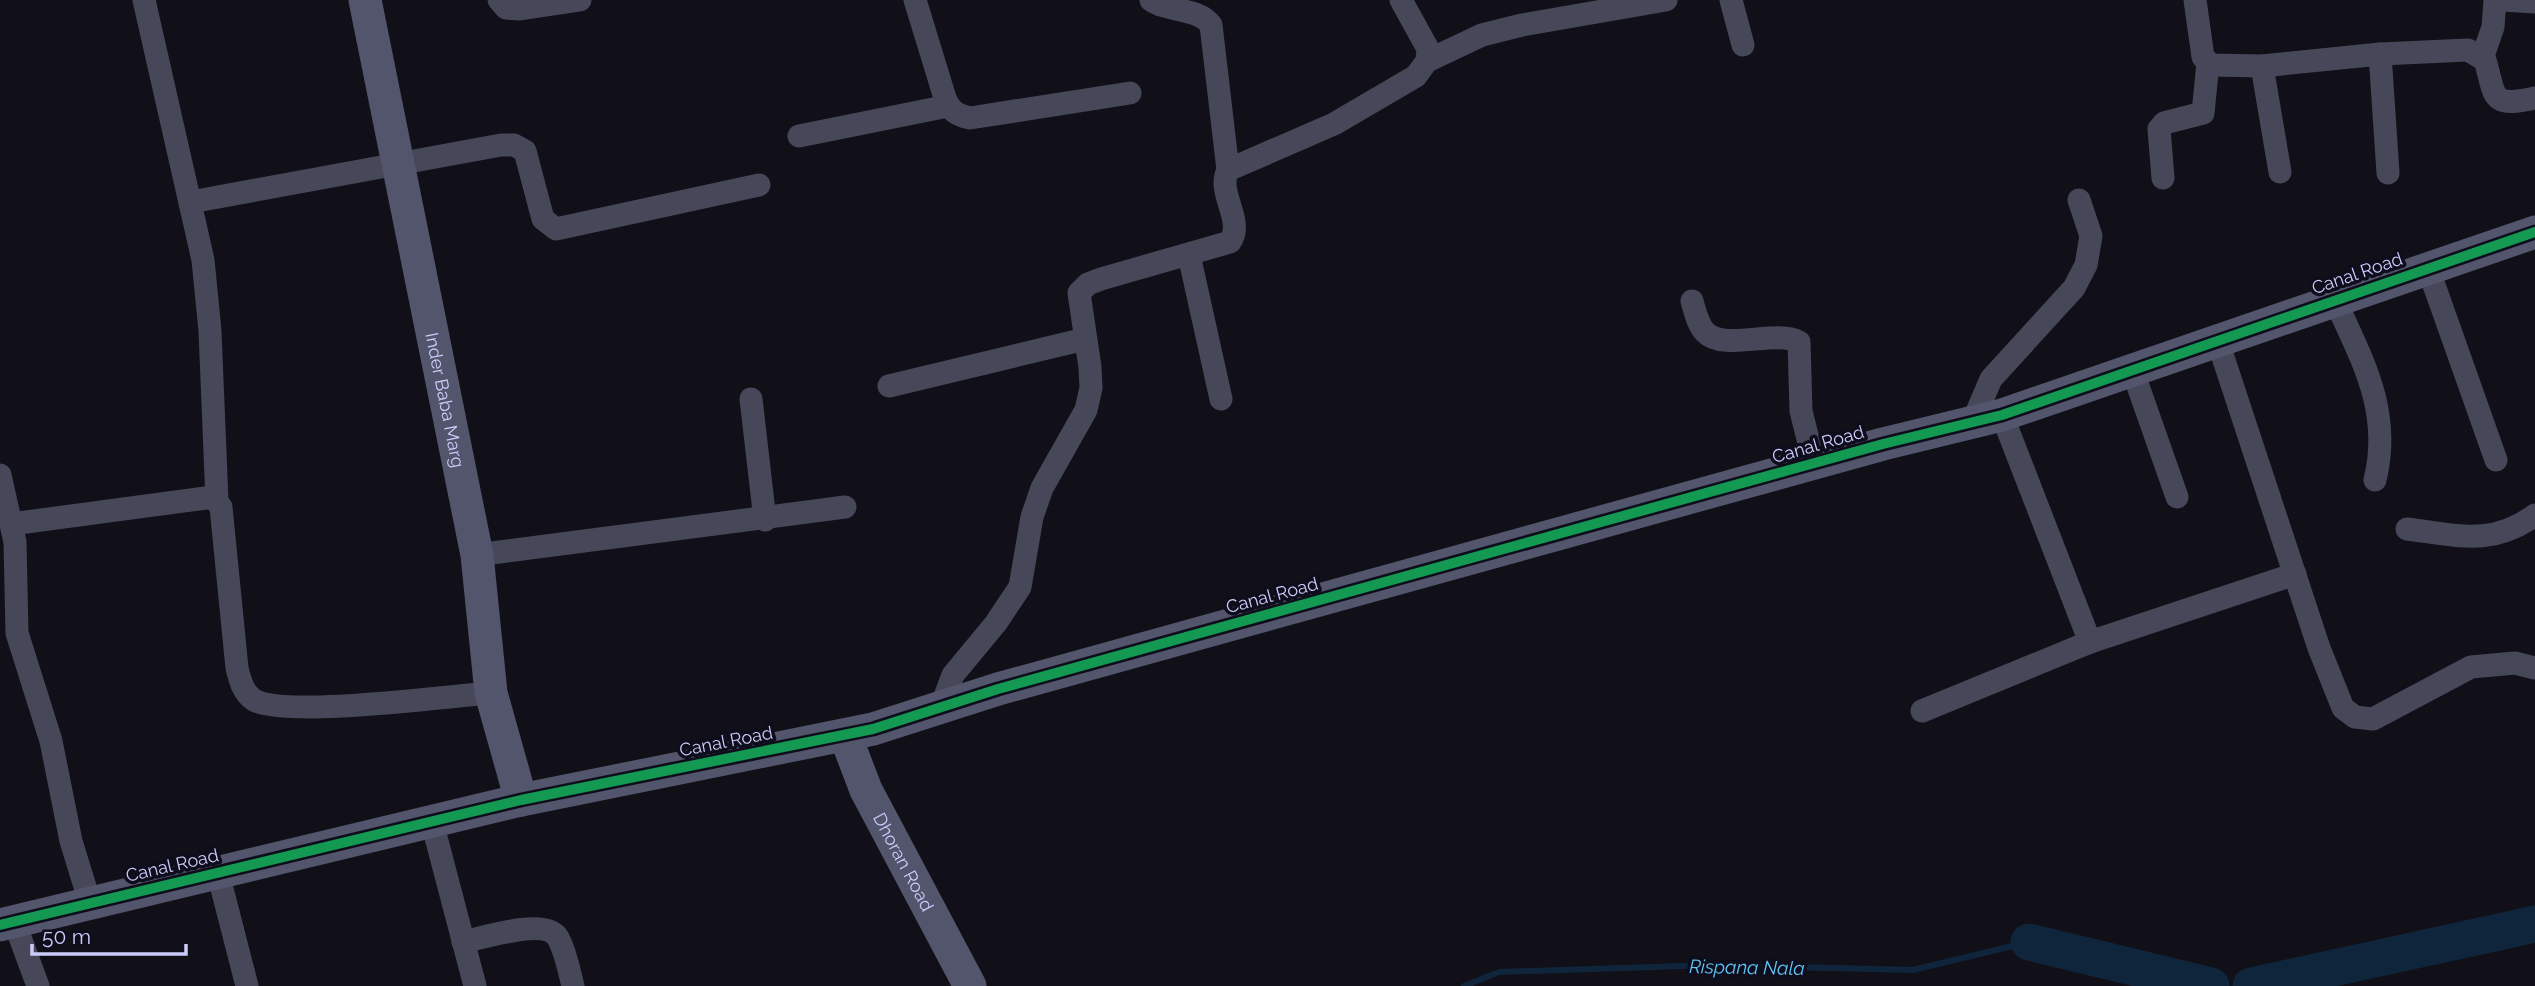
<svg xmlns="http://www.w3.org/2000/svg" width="2535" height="986" font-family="Raleway,sans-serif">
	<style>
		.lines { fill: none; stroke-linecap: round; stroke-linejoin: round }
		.stream { stroke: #0f253b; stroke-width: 6 }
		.river { stroke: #0f253b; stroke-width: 37 }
		.street { stroke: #464759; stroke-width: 23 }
		.secondary { stroke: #52556c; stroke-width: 33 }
		.cycleway-casing { stroke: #0e0d1c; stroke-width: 15 }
		.cycleway { stroke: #139951; stroke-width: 10 }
		.labels { text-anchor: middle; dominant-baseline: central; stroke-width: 7; stroke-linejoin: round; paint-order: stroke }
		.street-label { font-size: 18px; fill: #ccccfb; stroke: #0e0d1c }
		.water-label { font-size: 19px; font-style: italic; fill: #61c3f4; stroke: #0e0d1c }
	</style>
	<rect width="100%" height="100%" fill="#111018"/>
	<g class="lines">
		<path class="stream" d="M1464 986 1499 972 1713 965 1913 970 2029 942"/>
		<g class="river">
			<path d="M2029 942 2211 986"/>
			<path d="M2251 986 2535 924"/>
		</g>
		<g class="street">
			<path d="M144 0 203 260 210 331 217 501"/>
			<path d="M499 0 506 8 520 9 580 0"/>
			<path d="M915 0 945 98C950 111 957 115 970 118L1130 93"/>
			<path d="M1151 0C1168 12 1199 8 1211 25L1228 170"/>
			<path d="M1731 0 1743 45"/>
			<path d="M2195 0 2203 57 2211 65 2262 66 2380 54 2468 50 2485 60C2496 97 2489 108 2535 98"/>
			<path d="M2503 0 2535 2"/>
			<path d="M2380 54 2388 173"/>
			<path d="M2483 56 2493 27 2495 0"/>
			<path d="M1427 61 1482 35 1522 25 1666 0"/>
			<path d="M2262 66 2280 172"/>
			<path d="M799 136 948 106"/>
			<path d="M2163 178 2159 129 2164 123 2203 113 2208 63"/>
			<path d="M191 202 501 145H514L525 151 543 219 556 229 759 185"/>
			<path d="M1189 255 1221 399"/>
			<path d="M2428 268 2496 460"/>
			<path d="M2335 300C2362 360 2392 411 2375 480"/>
			<path d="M1692 301C1695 311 1698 325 1705 332 1724 352 1776 329 1799 342L1801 411 1814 463"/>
			<path d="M2217 339 2319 648 2343 708 2355 717 2373 719 2471 667 2515 663 2535 668"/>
			<path d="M2132 369 2177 497"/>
			<path d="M889 386 1085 339"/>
			<path d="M751 399 765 520"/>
			<path d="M2002 415 2090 642 2295 574"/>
			<path d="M1973 421 1991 379 2074 288 2086 265 2091 236 2079 200"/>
			<path d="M0 475 15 542 17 633 51 741 71 841 90 903"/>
			<path d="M11 524 213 497 221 507 237 668C240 680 243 693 254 700 285 718 448 696 491 693"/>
			<path d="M2407 529C2456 535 2492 547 2535 515"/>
			<path d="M477 555 845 507"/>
			<path d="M941 707 953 675 996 623 1020 587 1032 517 1042 488 1086 410 1091 388 1090 367 1079 293 1088 284 1101 279 1230 242C1245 220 1216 193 1228 170L1334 124 1416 76 1427 61 1428 49 1401 0"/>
			<path d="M1922 711 2090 642"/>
			<path d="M432 822 475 986"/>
			<path d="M218 873 247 986"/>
			<path d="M14 921 38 986"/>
			<path d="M463 942C483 938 546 917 558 938 566 952 569 971 573 986"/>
		</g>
		<g class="secondary">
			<path id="s1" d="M365 0 477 555 491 693 521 800"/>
			<path id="s2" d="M845 735 866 790 970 986"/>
			<path d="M0 925 521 800 873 729 998 689 1883 444 2002 415 2535 232"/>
		</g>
		<defs>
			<path id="cycleway" d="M0 925 521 800 873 729 998 689 1883 444 2002 415 2535 232"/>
		</defs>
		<use href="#cycleway" class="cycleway-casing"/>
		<use href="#cycleway" class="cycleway"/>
	</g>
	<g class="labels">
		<g class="street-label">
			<text transform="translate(2357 273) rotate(-19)">Canal Road</text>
			<text stroke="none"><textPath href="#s1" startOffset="408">Inder Baba Marg</textPath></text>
			<text transform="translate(1818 444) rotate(-16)">Canal Road</text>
			<text transform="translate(1272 595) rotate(-15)">Canal Road</text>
			<text transform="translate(726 741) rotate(-11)">Canal Road</text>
			<text stroke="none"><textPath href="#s2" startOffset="140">Dhoran Road</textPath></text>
			<text transform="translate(172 865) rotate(-13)">Canal Road</text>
		</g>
		<g class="water-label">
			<text transform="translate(1747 967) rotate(1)">Rispana Nala</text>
		</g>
	</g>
	<path d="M32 944v10h154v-10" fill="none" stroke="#ccccfb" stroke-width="3.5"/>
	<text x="42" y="944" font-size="21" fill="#ccccfb" stroke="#0e0d1c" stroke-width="5" paint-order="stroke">50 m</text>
</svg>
